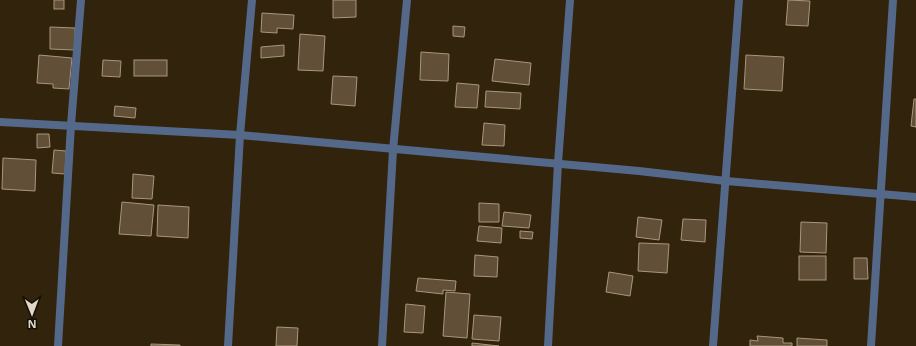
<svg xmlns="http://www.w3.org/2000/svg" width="916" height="346" font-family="'Noto Sans',sans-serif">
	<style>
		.building { fill: #614f38; stroke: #aa967d }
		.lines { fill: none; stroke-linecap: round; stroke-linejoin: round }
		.street { stroke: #54698a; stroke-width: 8 }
	</style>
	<rect width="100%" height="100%" fill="#31230c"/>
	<g class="building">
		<rect x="54" y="0" width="10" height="9"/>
		<path d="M333 0H356V17L333 18Z"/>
		<path d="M788 0 810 1 808 26 786 25Z"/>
		<path d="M262 13 294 15 293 29 277 28V33L261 32Z"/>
		<path d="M453 26 465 27 464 37 453 36Z"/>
		<path d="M50 27 75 28V50L50 49Z"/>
		<path d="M300 34 325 36 323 71 298 70Z"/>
		<path d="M284 45V56L261 58V47Z"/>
		<path d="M421 52 449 54 448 81 420 80Z"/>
		<path d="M39 55 72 58 69 89 53 88V84L37 83Z"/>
		<path d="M746 55 784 57 782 91 744 89Z"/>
		<path d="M495 59 531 63 529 85 492 81Z"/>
		<path d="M103 60 121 61 120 77 102 76Z"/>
		<rect x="134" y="60" width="33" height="16"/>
		<path d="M333 76 357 77 355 106 331 104Z"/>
		<path d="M457 83 479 85 477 108 455 107Z"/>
		<path d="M486 91 521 93 520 109 485 107Z"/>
		<path d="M914 99H916V127L911 126Z"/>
		<path d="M115 106 136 108 135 118 114 116Z"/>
		<path d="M484 123 505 125 504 146 482 145Z"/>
		<path d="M37 134H49L50 147 37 148Z"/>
		<path d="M54 150 66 151 65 174 52 173Z"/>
		<path d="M3 158 36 160 35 191 2 189Z"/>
		<path d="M133 174 154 176 152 199 132 198Z"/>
		<path d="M122 202 154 205 151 236 119 234Z"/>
		<path d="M479 203 499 204V222H479Z"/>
		<path d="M158 205 189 207 188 238 157 236Z"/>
		<path d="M504 212 531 215 529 228 502 226Z"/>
		<path d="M638 217 662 220 659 240 636 237Z"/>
		<path d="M683 219 706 220 705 242 681 240Z"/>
		<path d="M801 222 827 223 826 253 800 252Z"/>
		<path d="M479 226 502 228 501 243 477 241Z"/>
		<path d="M520 231 533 232 532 239 520 238Z"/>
		<path d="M639 243 669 244 667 273 638 271Z"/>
		<path d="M475 255 498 257 497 277 474 276Z"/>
		<rect x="799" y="256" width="27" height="24"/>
		<path d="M854 258H867L868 279H854Z"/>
		<path d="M609 272 633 276 630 296 606 292Z"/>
		<path d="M418 278 456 281 455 291 443 290V294L416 291Z"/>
		<path d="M446 292 470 294 467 338 443 336Z"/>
		<path d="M406 304 425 306 423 333 404 332Z"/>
		<path d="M474 315 501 317 499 341 472 339Z"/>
		<path d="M277 327 298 328 297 346H276Z"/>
		<path d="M757 336 783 338V343H792V346H750V340L758 341Z"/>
		<path d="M797 338 827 340V346H797Z"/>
		<path d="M472 343 499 346H472Z"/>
		<path d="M151 344 180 345V346H151Z"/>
	</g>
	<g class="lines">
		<g class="street">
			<path d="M0 122 240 135 639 171 726 181 916 197"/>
			<path d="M58 346 71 125 81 0"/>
			<path d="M228 346 240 135 252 0"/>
			<path d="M382 346 393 150 407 0"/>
			<path d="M548 346 558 163 570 0"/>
			<path d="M713 346 739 0"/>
			<path d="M871 346 893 0"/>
		</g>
	</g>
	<g transform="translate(32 314) rotate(179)" stroke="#140e05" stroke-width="3" paint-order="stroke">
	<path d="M0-3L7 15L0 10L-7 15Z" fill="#e0d7c9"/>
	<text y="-6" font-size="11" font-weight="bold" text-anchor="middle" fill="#e0d7c9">N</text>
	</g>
</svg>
